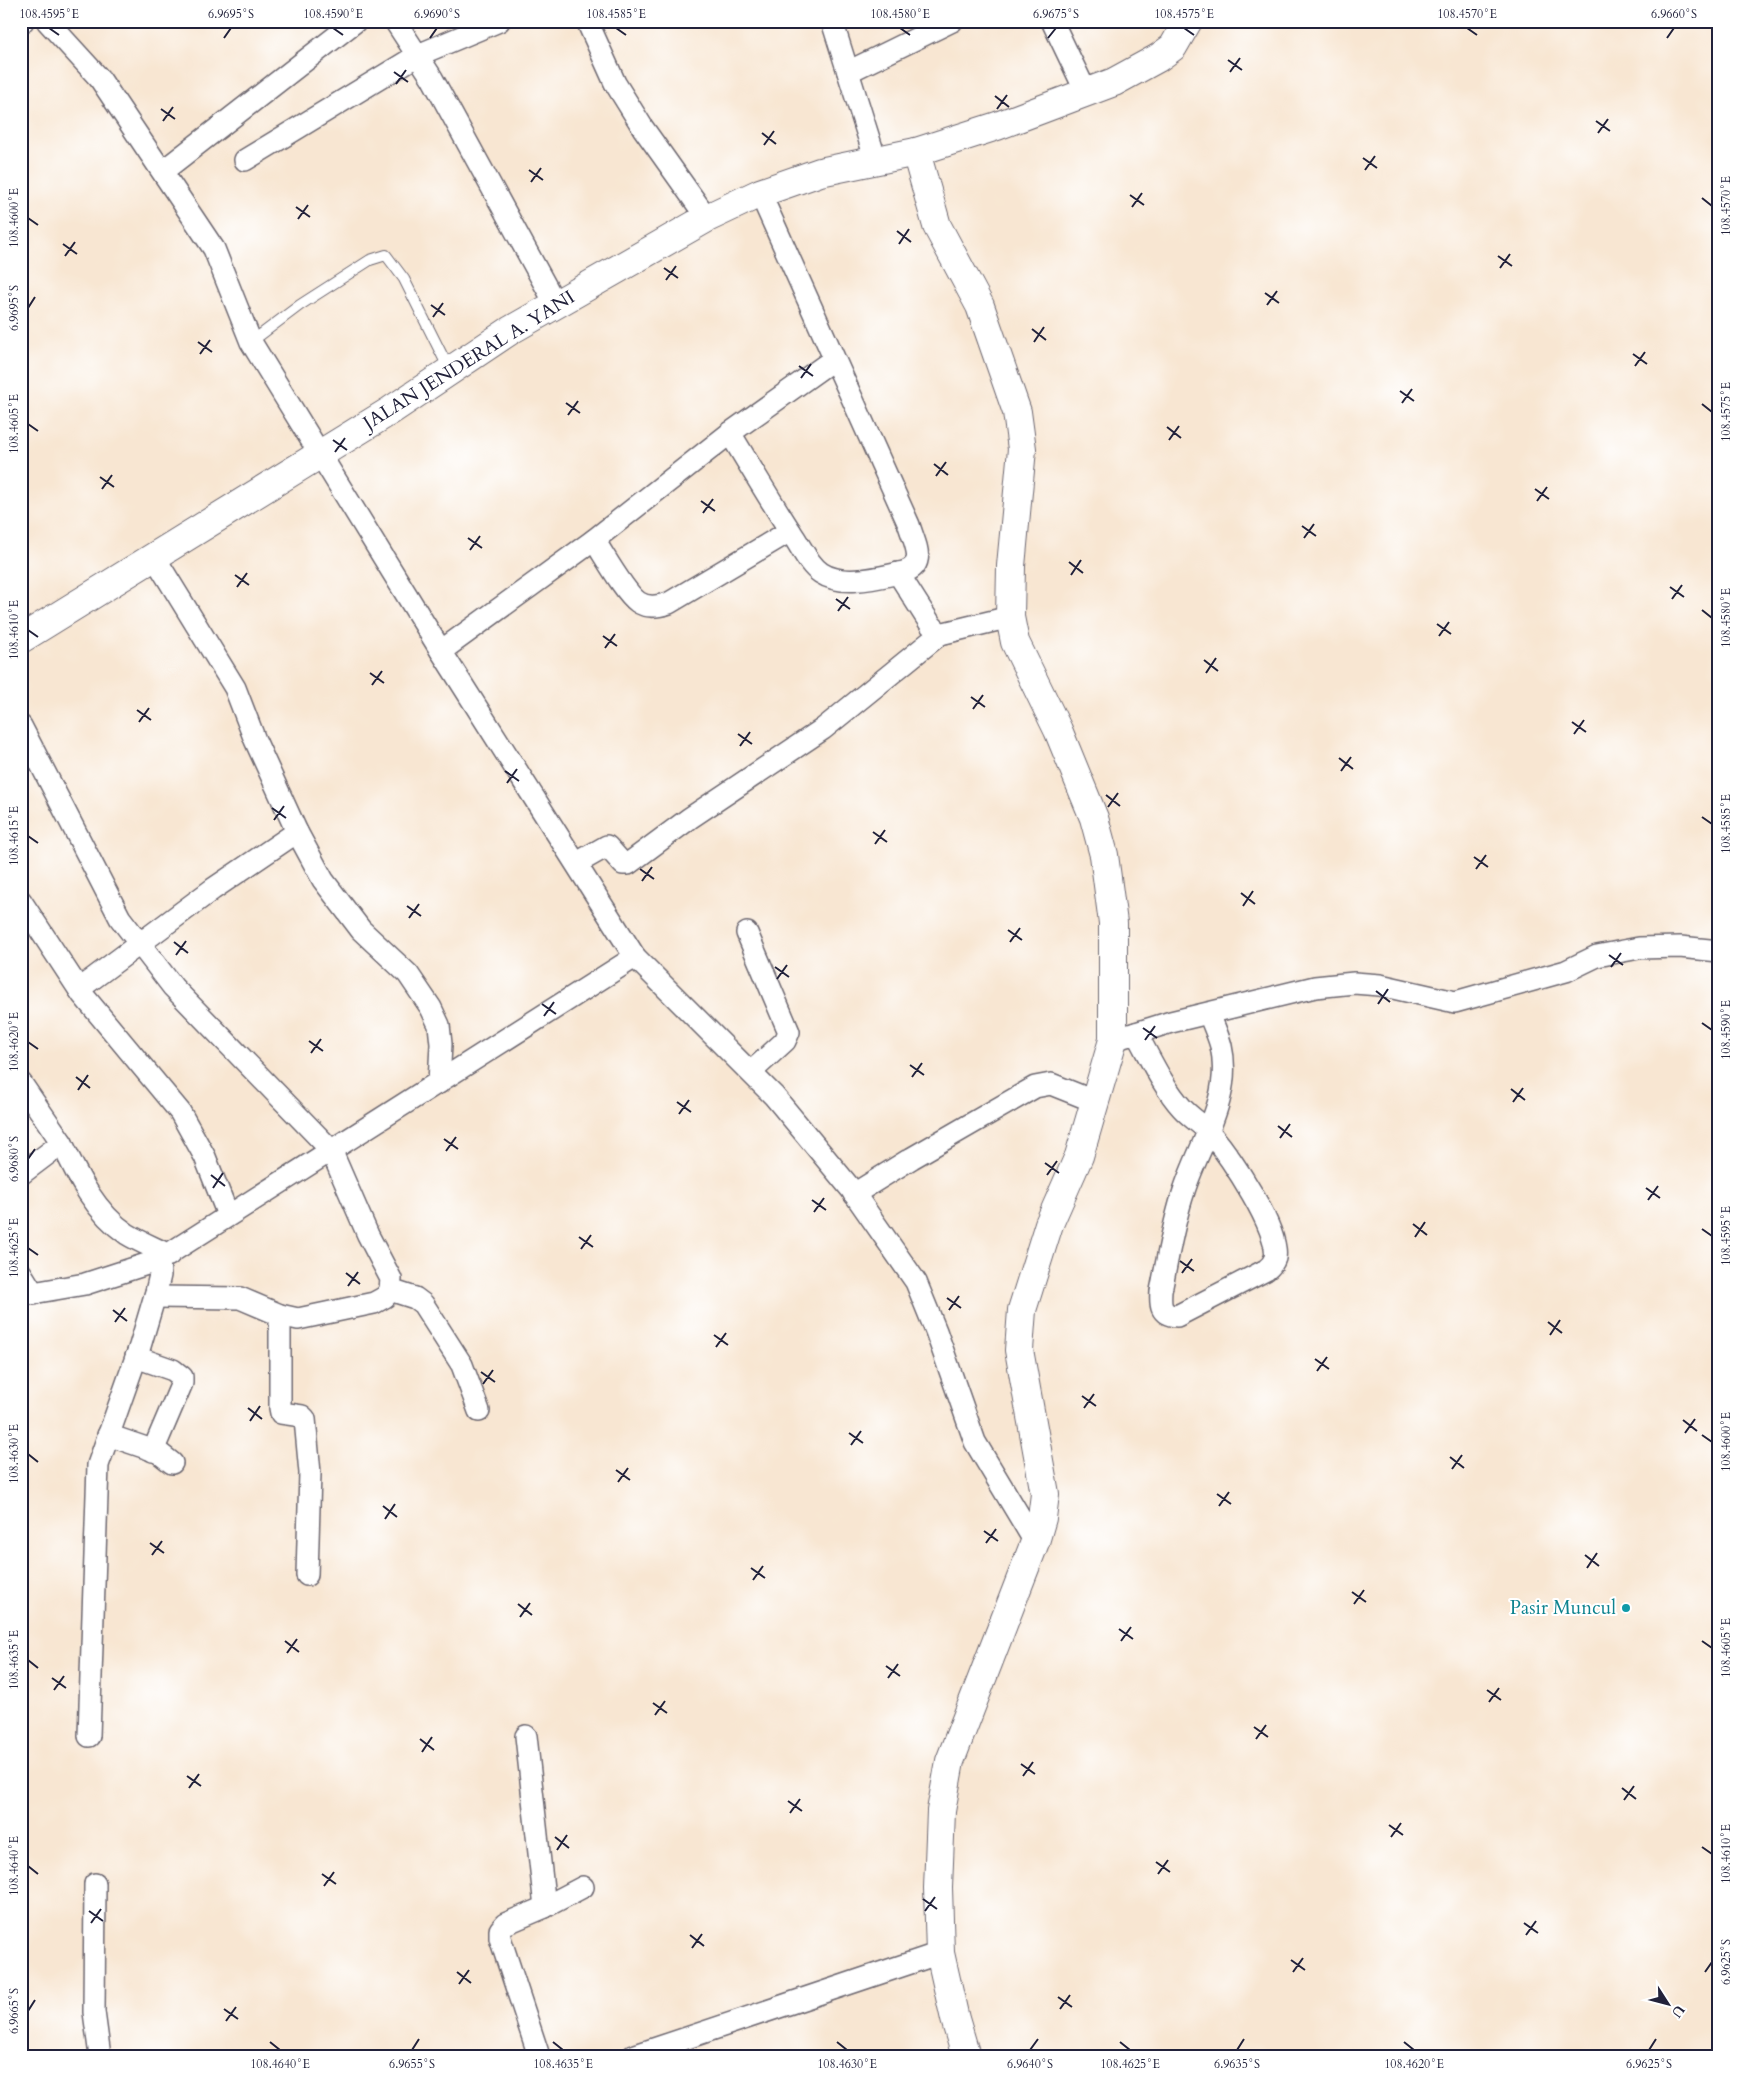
<svg xmlns="http://www.w3.org/2000/svg" width="1740" height="2077" font-family="Cardo,serif">
	<style>
		.lines { fill: none; stroke-linecap: round; stroke-linejoin: round }
		.service-casing { stroke: #6d6770; stroke-width: 12 }
		.minor-casing { stroke: #6d6770; stroke-width: 24 }
		.secondary-casing { stroke: #6d6770; stroke-width: 30 }
		.trunk-casing { stroke: #6d6770; stroke-width: 30 }
		.service { stroke: #fff; stroke-width: 10 }
		.minor { stroke: #fff; stroke-width: 21 }
		.secondary { stroke: #fff; stroke-width: 28 }
		.trunk { stroke: #fff; stroke-width: 28 }
		.ticks { fill: none; stroke: #22223b; stroke-width: 2 }
		.culture-dot { fill: #0f9aa8; stroke: #fff; stroke-width: 2 }
		.labels { text-anchor: middle; dominant-baseline: central; stroke-width: 4; stroke-linejoin: round; paint-order: stroke }
		.street-label { font-size: 19px; fill: #22223b; stroke: #fff }
		.culture-label { font-size: 19px; fill: #0d838f; stroke: #fff; text-anchor: end }
		.neatline { fill: none; stroke: #22223b; stroke-width: 2 }
		.ticks-label { font-size: 12px; text-anchor: middle; fill: #22223b }
	</style>
	<rect width="100%" height="100%" fill="#fff"/>
	<filter id="ink" filterUnits="userSpaceOnUse"><feTurbulence type="fractalNoise" baseFrequency=".02" numOctaves="2"/><feDisplacementMap in="SourceGraphic" scale="10" xChannelSelector="R" yChannelSelector="G"/><feConvolveMatrix kernelMatrix="1 2 1 2 8 2 1 2 1" color-interpolation-filters="sRGB"/></filter>
	<filter id="wash" filterUnits="userSpaceOnUse"><feTurbulence type="fractalNoise" baseFrequency=".0096" numOctaves="4" result="noise"/><feDisplacementMap in="SourceGraphic" scale="20" xChannelSelector="R" yChannelSelector="G"/><feGaussianBlur stdDeviation="1.12" result="paint"/><feColorMatrix in="noise" values="0 0 0 0 0 0 0 0 0 0 0 0 0 0 0 0 0 1.4 0 .05"/><feComposite in="paint" operator="in"/></filter>
	<g filter="url(#wash)">
		<rect width="100%" height="100%" fill="#f8e6d2"/>
	</g>
	<g filter="url(#ink)">
		<g class="lines">
			<defs>
				<path id="service" d="M251 342 300 305 370 260 386 255 404 279 449 369"/>
				<g id="minor">
					<path d="M395 21 432 78 556 305"/>
					<path d="M587 21 615 83 643 128 707 218"/>
					<path d="M832 21 876 161"/>
					<path d="M1052 21 1086 92"/>
					<path d="M21 23 23 21"/>
					<path d="M848 72 952 21"/>
					<path d="M245 160 418 55 499 21"/>
					<path d="M163 171 356 21"/>
					<path d="M730 433C751 468 772 503 794 537 802 549 809 565 821 573 842 587 876 578 899 573 929 567 915 545 909 525L760 193"/>
					<path d="M594 540C604 555 625 593 638 602 648 609 660 606 669 603L790 531"/>
					<path d="M155 558 235 688 255 740 297 832 323 880 361 930 408 974 431 1008 439 1025 441 1044 439 1083"/>
					<path d="M898 573 931 625 940 634 1010 617"/>
					<path d="M441 651 594 540 730 433 834 359"/>
					<path d="M21 726 120 918 173 987 331 1150 368 1235 391 1279 390 1290 385 1297 374 1303 298 1319 280 1315 240 1298 155 1297"/>
					<path d="M577 863 607 846 623 864H628L690 818 823 729 940 634"/>
					<path d="M21 901 82 994 180 1112 205 1157 228 1215"/>
					<path d="M747 933 789 1032 785 1041 751 1072"/>
					<path d="M635 957 774 1096 851 1189 916 1282 936 1331 975 1442 1035 1542"/>
					<path d="M79 989 213 889 297 832"/>
					<path d="M1136 1033C1150 1058 1163 1087 1182 1108 1191 1118 1202 1124 1211 1134 1229 1155 1281 1231 1275 1258 1273 1264 1270 1267 1266 1270L1177 1316C1160 1315 1160 1305 1161 1291 1168 1257 1173 1223 1184 1191 1199 1144 1233 1098 1221 1046 1218 1035 1213 1024 1209 1014"/>
					<path d="M1123 1037 1171 1022 1315 987 1354 983 1380 985 1455 1002 1566 971 1597 956 1639 948 1680 947 1719 951"/>
					<path d="M21 1083 62 1143 21 1174"/>
					<path d="M62 1143C77 1176 96 1213 127 1234 140 1242 155 1248 169 1255"/>
					<path d="M854 1194 912 1158 1035 1087 1051 1084 1096 1102"/>
					<path d="M21 1273 34 1294"/>
					<path d="M390 1290 415 1298 423 1304 462 1365 479 1411"/>
					<path d="M21 1295 85 1284 159 1260 635 957 441 651 251 342 214 249 100 79 47 21"/>
					<path d="M280 1315V1408L281 1413 302 1416 305 1419 310 1473 307 1575"/>
					<path d="M136 1357 173 1370 182 1377V1383L153 1451"/>
					<path d="M108 1435 158 1452 172 1463"/>
					<path d="M89 1736 98 1465 140 1346 156 1292 160 1275 159 1260"/>
					<path d="M526 1736 545 1907"/>
					<path d="M95 1884 94 2012 100 2056"/>
					<path d="M539 2056 500 1938V1930L505 1924 545 1907 583 1887"/>
					<path d="M633 2056 940 1953"/>
				</g>
				<path id="secondary" d="M21 639 390 411 511 330 707 218 760 193 820 172 916 152"/>
				<path id="trunk" d="M966 2056 955 2019 940 1953 938 1888 941 1811 950 1761 1035 1542 1042 1518 1045 1494 1019 1350 1022 1310 1049 1224 1079 1156 1113 1040V923L1104 855 1094 818 1058 730 1015 642 1010 617 1011 566 1022 449 1017 412 980 306 937 226 916 152 997 126 1114 82 1158 58 1173 47 1188 21"/>
			</defs>
			<use href="#service" class="service-casing"/>
			<use href="#minor" class="minor-casing"/>
			<use href="#secondary" class="secondary-casing"/>
			<use href="#trunk" class="trunk-casing"/>
			<use href="#service" class="service"/>
			<use href="#minor" class="minor"/>
			<use href="#secondary" class="secondary"/>
			<use href="#trunk" class="trunk"/>
		</g>
	</g>
	<path class="ticks" d="M49 28 59 35M333 28 343 35M616 28 626 35M900 28 910 35M1184 28 1194 35M1467 28 1477 35M224 38 231 28M430 38 437 28M1048 38 1056 28M1667 38 1674 28M1228 60 1242 70M394 72 408 82M1230 72 1240 58M396 84 406 70M995 96 1009 107M161 109 175 119M997 109 1007 95M163 121 173 107M1596 121 1610 131M762 133 776 144M1598 133 1608 119M764 145 774 131M1363 158 1377 168M529 170 543 180M1365 170 1375 156M531 182 541 168M1130 195 1144 205M1702 198 1712 206M296 207 310 217M1132 207 1142 193M28 218 38 225M298 219 308 205M897 231 911 242M63 244 77 254M899 244 909 229M65 256 75 242M1498 256 1512 266M664 268 678 278M1500 268 1510 254M666 280 676 266M1265 293 1279 303M431 305 445 315M1267 305 1277 291M28 308 35 297M433 317 443 303M1032 329 1046 340M198 342 212 352M1034 342 1044 327M200 354 210 340M1633 354 1647 364M799 366 813 376M1635 366 1645 352M801 378 811 364M1400 391 1414 401M566 403 580 413M1402 403 1412 389M1702 404 1712 412M568 415 578 401M28 424 38 431M1167 427 1181 438M333 440 347 450M1169 440 1179 426M335 452 345 438M934 464 948 475M936 476 946 462M100 477 114 487M102 489 112 475M1535 489 1549 499M701 501 715 511M1537 501 1547 487M703 513 713 499M1302 526 1316 536M468 538 482 548M1304 538 1314 524M470 550 480 536M1069 562 1083 573M235 575 249 585M1071 575 1081 560M237 587 247 573M1670 587 1684 597M836 599 850 609M1672 599 1682 585M1702 610 1712 618M838 611 848 597M1437 624 1451 634M28 630 38 637M603 636 617 646M1439 636 1449 622M605 648 615 634M1204 660 1218 671M370 673 384 683M1206 673 1216 658M372 685 382 671M971 697 985 707M973 709 983 695M137 710 151 720M139 722 149 708M1572 722 1586 732M738 734 752 744M1574 734 1584 720M740 746 750 732M1339 758 1353 769M505 771 519 781M1341 771 1351 757M507 783 517 769M1106 795 1120 806M1108 807 1118 793M272 808 286 818M1702 817 1712 824M274 820 284 806M873 832 887 842M28 836 38 843M875 844 885 830M1474 857 1488 867M640 869 654 879M1476 869 1486 855M642 881 652 867M1241 893 1255 904M407 906 421 916M1243 906 1253 891M409 918 419 904M1008 930 1022 940M174 942 188 953M1010 942 1020 928M176 955 186 941M1609 955 1623 965M775 967 789 977M1611 967 1621 953M777 979 787 965M1376 991 1390 1002M542 1004 556 1014M1378 1004 1388 989M544 1016 554 1002M1702 1023 1712 1030M1143 1028 1157 1038M1145 1040 1155 1026M309 1041 323 1051M28 1042 38 1049M311 1053 321 1039M910 1065 924 1075M76 1077 90 1088M912 1077 922 1063M1511 1089 1525 1100M78 1090 88 1075M677 1102 691 1112M1513 1102 1523 1088M679 1114 689 1100M1278 1126 1292 1137M1280 1138 1290 1124M444 1139 458 1149M446 1151 456 1137M28 1159 35 1149M1045 1163 1059 1173M211 1175 225 1186M1047 1175 1057 1161M213 1188 223 1173M1646 1188 1660 1198M812 1200 826 1210M1648 1200 1658 1186M814 1212 824 1198M1413 1224 1427 1235M1702 1229 1712 1236M579 1237 593 1247M1415 1237 1425 1222M28 1248 38 1255M581 1249 591 1235M1180 1261 1194 1271M346 1273 360 1284M1182 1273 1192 1259M348 1286 358 1272M947 1298 961 1308M113 1310 127 1321M949 1310 959 1296M115 1322 125 1308M1548 1322 1562 1333M714 1335 728 1345M1550 1335 1560 1320M716 1347 726 1333M1315 1359 1329 1369M1317 1371 1327 1357M481 1372 495 1382M483 1384 493 1370M1082 1396 1096 1406M248 1408 262 1419M1084 1408 1094 1394M1683 1420 1697 1431M250 1421 260 1406M849 1433 863 1443M1685 1433 1695 1419M1702 1435 1712 1442M851 1445 861 1431M28 1454 38 1462M1450 1457 1464 1468M1452 1469 1462 1455M616 1470 630 1480M618 1482 628 1468M1217 1494 1231 1504M383 1506 397 1517M1219 1506 1229 1492M385 1519 395 1504M984 1531 998 1541M150 1543 164 1553M986 1543 996 1529M152 1555 162 1541M1585 1555 1599 1566M751 1568 765 1578M1587 1568 1597 1553M753 1580 763 1566M1352 1592 1366 1602M518 1604 532 1615M1354 1604 1364 1590M520 1617 530 1603M1119 1629 1133 1639M285 1641 299 1652M1121 1641 1131 1627M1702 1641 1712 1648M287 1653 297 1639M28 1660 38 1668M886 1666 900 1676M52 1678 66 1688M888 1678 898 1664M54 1690 64 1676M1487 1690 1501 1700M1489 1702 1499 1688M653 1703 667 1713M655 1715 665 1701M1254 1727 1268 1737M420 1739 434 1750M1256 1739 1266 1725M422 1752 432 1737M1021 1764 1035 1774M187 1776 201 1786M1023 1776 1033 1762M189 1788 199 1774M1622 1788 1636 1799M1624 1800 1634 1786M788 1801 802 1811M790 1813 800 1799M1389 1825 1403 1835M555 1837 569 1848M1391 1837 1401 1823M1702 1847 1712 1854M557 1850 567 1835M1156 1862 1170 1872M28 1866 38 1874M322 1874 336 1884M1158 1874 1168 1860M324 1886 334 1872M923 1899 937 1909M89 1911 103 1921M925 1911 935 1897M91 1923 101 1909M1524 1923 1538 1933M690 1935 704 1946M1526 1935 1536 1921M692 1948 702 1934M1291 1960 1305 1970M457 1972 471 1983M1293 1972 1303 1958M1705 1972 1712 1962M459 1984 469 1970M1058 1997 1072 2007M224 2009 238 2019M1060 2009 1070 1995M28 2011 35 2000M226 2021 236 2007M270 2042 280 2050M553 2042 563 2050M837 2042 847 2050M1120 2042 1130 2050M1404 2042 1414 2050M412 2050 419 2039M1030 2050 1038 2039M1237 2050 1244 2039M1649 2050 1656 2039"/>
	<circle class="culture-dot" cx="1626" cy="1608" r="5"/>
	<g class="labels">
		<g class="street-label">
			<text transform="translate(469 360) rotate(-32)">JALAN JENDERAL A. YANI</text>
		</g>
		<g class="culture-label">
			<text x="1616" y="1608">Pasir Muncul</text>
		</g>
	</g>
	<rect width="1740" height="2077" fill="none" stroke="#fff" stroke-width="55"/>
	<g transform="translate(1668 2004) rotate(126)" stroke="#ffffff" stroke-width="4" paint-order="stroke">
	<path d="M0-4L9 19L0 12L-9 19Z" fill="#22223b"/>
	<text y="-8" font-size="14" font-weight="bold" text-anchor="middle" fill="#22223b">U</text>
	</g>
	<rect x="28" y="28" width="1684" height="2022" class="neatline"/>
	<g class="ticks-label">
		<text x="49" y="18">108.4595°E</text>
		<text x="231" y="18">6.9695°S</text>
		<text x="333" y="18">108.4590°E</text>
		<text x="437" y="18">6.9690°S</text>
		<text x="616" y="18">108.4585°E</text>
		<text x="900" y="18">108.4580°E</text>
		<text x="1056" y="18">6.9675°S</text>
		<text x="1184" y="18">108.4575°E</text>
		<text x="1467" y="18">108.4570°E</text>
		<text x="1674" y="18">6.9660°S</text>
		<text transform="translate(1726 206) rotate(-90)" y="4">108.4570°E</text>
		<text transform="translate(14 218) rotate(-90)" y="4">108.4600°E</text>
		<text transform="translate(14 308) rotate(-90)" y="4">6.9695°S</text>
		<text transform="translate(1726 412) rotate(-90)" y="4">108.4575°E</text>
		<text transform="translate(14 424) rotate(-90)" y="4">108.4605°E</text>
		<text transform="translate(1726 618) rotate(-90)" y="4">108.4580°E</text>
		<text transform="translate(14 630) rotate(-90)" y="4">108.4610°E</text>
		<text transform="translate(1726 824) rotate(-90)" y="4">108.4585°E</text>
		<text transform="translate(14 836) rotate(-90)" y="4">108.4615°E</text>
		<text transform="translate(1726 1030) rotate(-90)" y="4">108.4590°E</text>
		<text transform="translate(14 1042) rotate(-90)" y="4">108.4620°E</text>
		<text transform="translate(14 1159) rotate(-90)" y="4">6.9680°S</text>
		<text transform="translate(1726 1236) rotate(-90)" y="4">108.4595°E</text>
		<text transform="translate(14 1248) rotate(-90)" y="4">108.4625°E</text>
		<text transform="translate(1726 1442) rotate(-90)" y="4">108.4600°E</text>
		<text transform="translate(14 1454) rotate(-90)" y="4">108.4630°E</text>
		<text transform="translate(1726 1648) rotate(-90)" y="4">108.4605°E</text>
		<text transform="translate(14 1660) rotate(-90)" y="4">108.4635°E</text>
		<text transform="translate(1726 1854) rotate(-90)" y="4">108.4610°E</text>
		<text transform="translate(14 1866) rotate(-90)" y="4">108.4640°E</text>
		<text transform="translate(1726 1962) rotate(-90)" y="4">6.9625°S</text>
		<text transform="translate(14 2011) rotate(-90)" y="4">6.9665°S</text>
		<text x="280" y="2068">108.4640°E</text>
		<text x="412" y="2068">6.9655°S</text>
		<text x="563" y="2068">108.4635°E</text>
		<text x="847" y="2068">108.4630°E</text>
		<text x="1030" y="2068">6.9640°S</text>
		<text x="1130" y="2068">108.4625°E</text>
		<text x="1237" y="2068">6.9635°S</text>
		<text x="1414" y="2068">108.4620°E</text>
		<text x="1649" y="2068">6.9625°S</text>
	</g>
</svg>
